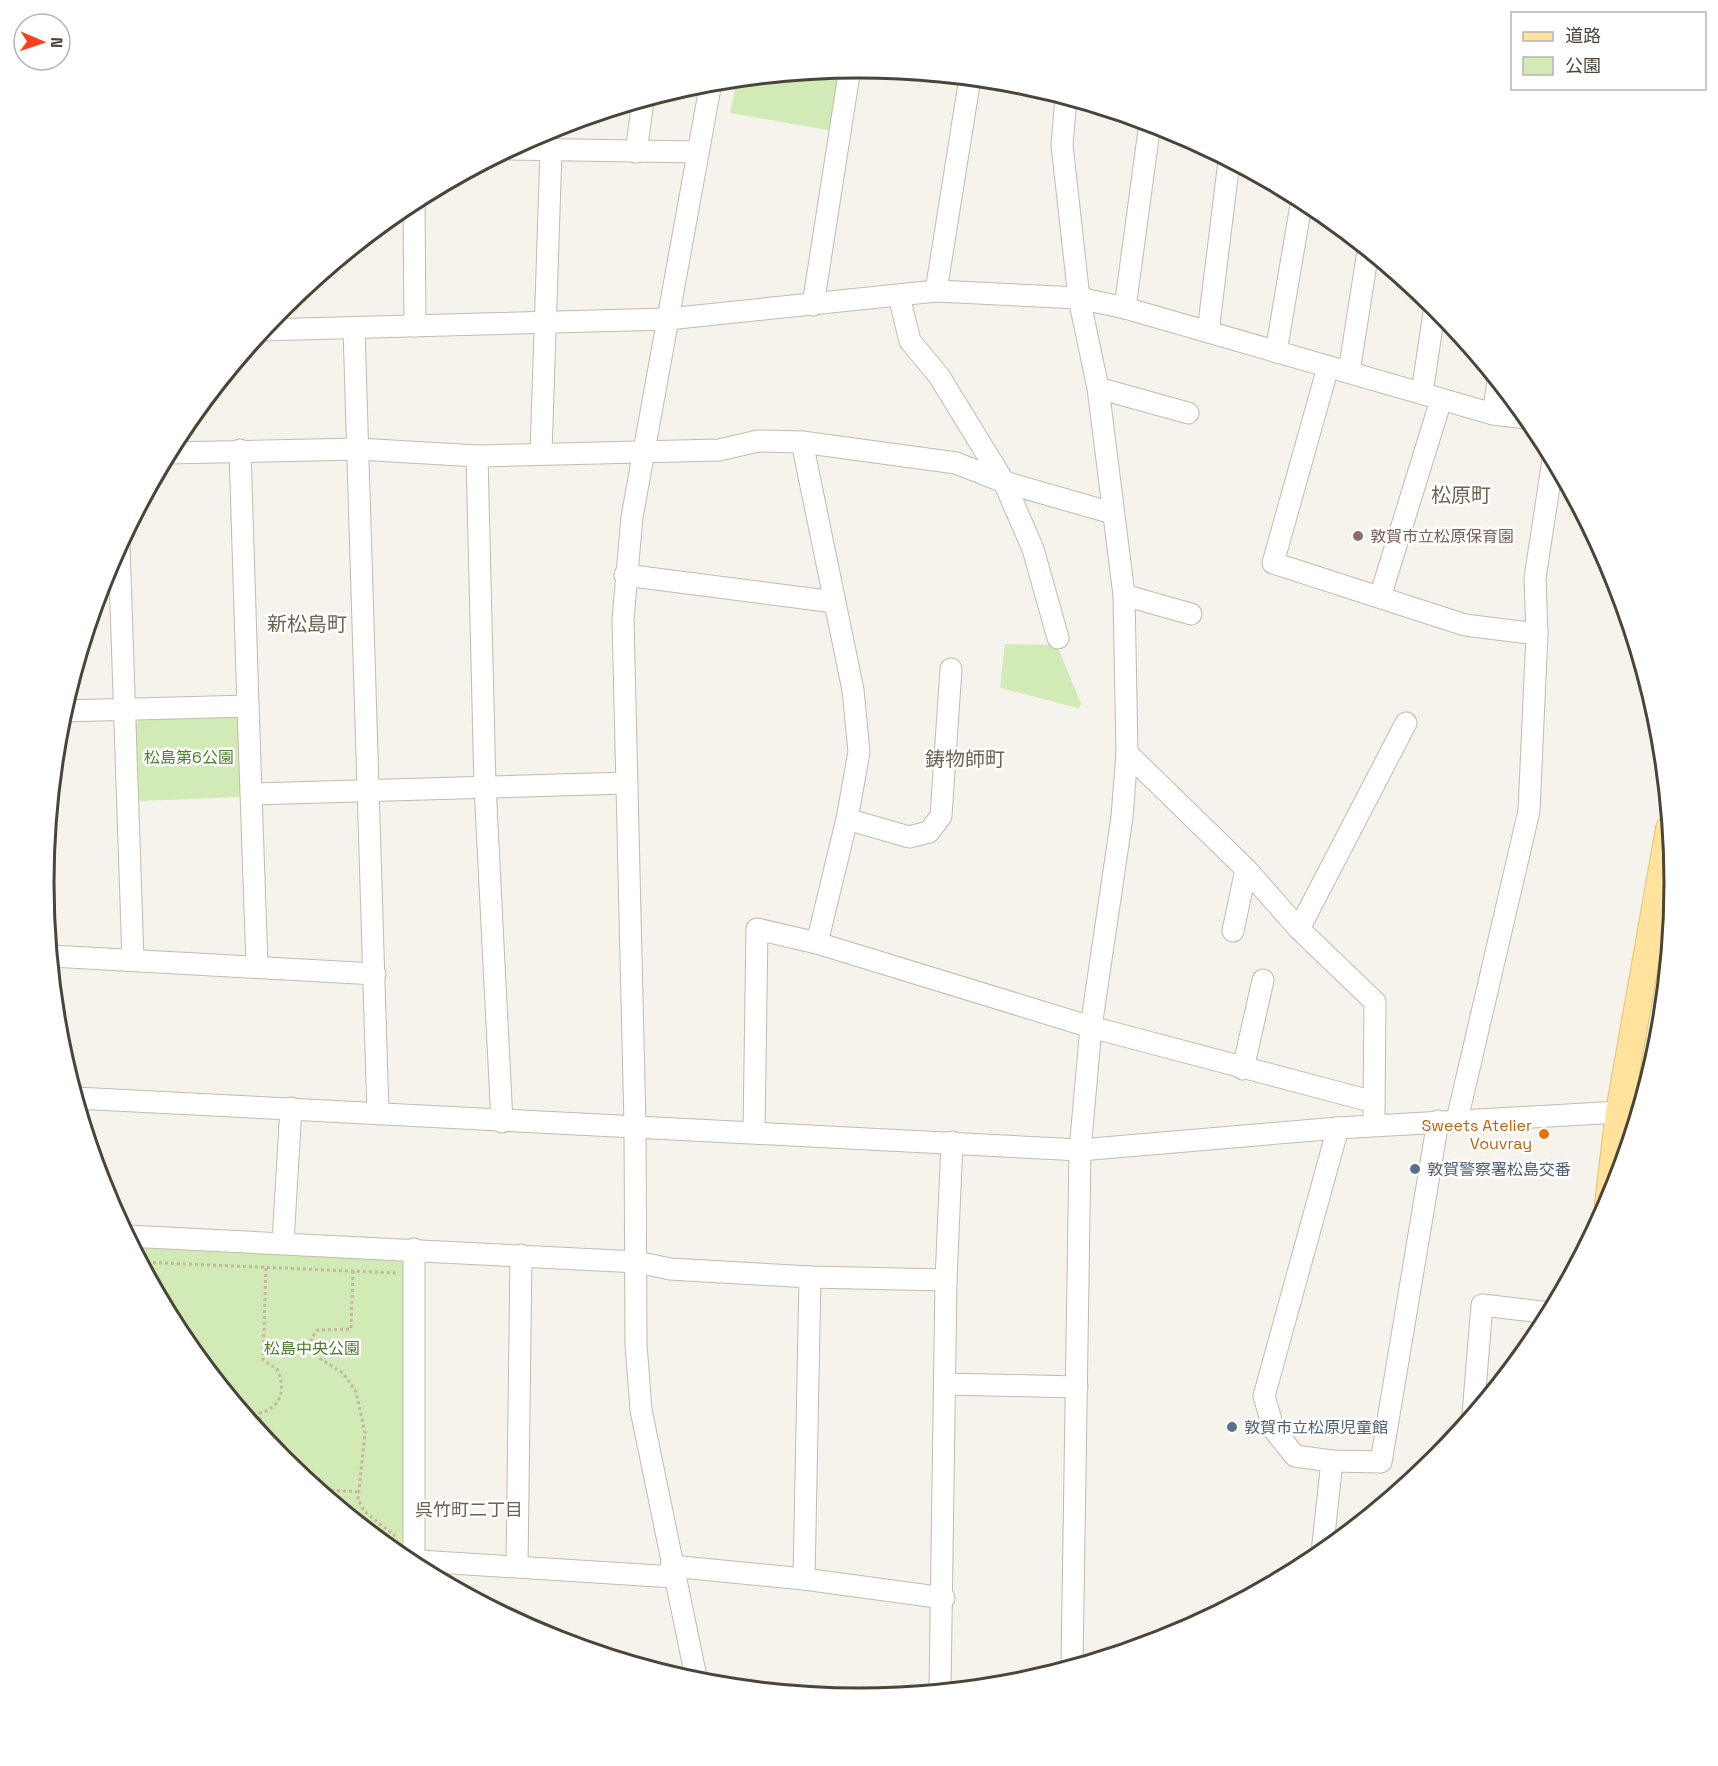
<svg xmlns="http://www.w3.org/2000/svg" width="1718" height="1766" font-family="'Space Grotesk','Noto Sans JP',sans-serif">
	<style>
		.green { fill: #d2eab5 }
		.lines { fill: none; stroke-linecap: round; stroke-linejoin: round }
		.minor-casing { stroke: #c2bbae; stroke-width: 23 }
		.major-casing { stroke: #e6c16a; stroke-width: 28 }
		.path { stroke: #c4b79f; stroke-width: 3; stroke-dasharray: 3 3; stroke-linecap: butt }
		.minor { stroke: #fff; stroke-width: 21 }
		.major { stroke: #ffe39c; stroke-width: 26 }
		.education-dot { fill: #8d6e63; stroke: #fff; stroke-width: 2 }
		.food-dot { fill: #e8710a; stroke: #fff; stroke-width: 2 }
		.service-dot { fill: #5c6f8a; stroke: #fff; stroke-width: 2 }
		.labels { text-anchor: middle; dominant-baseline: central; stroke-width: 5; stroke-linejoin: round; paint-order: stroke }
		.education-label { font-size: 16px; fill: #785e54; stroke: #fff; text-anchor: start }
		.park-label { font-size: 16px; fill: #4a7f2a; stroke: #fff }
		.food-label { font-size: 16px; fill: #c56008; stroke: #fff; text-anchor: end }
		.service-label { font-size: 16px; fill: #4e5e75; stroke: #fff; text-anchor: start }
		.neighbourhood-label { font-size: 18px; fill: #6e6250; stroke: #fff }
		.quarter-label { font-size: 20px; fill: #6e6250; stroke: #fff }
		.rim { fill: none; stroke: #4b4439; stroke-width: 3 }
	</style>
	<rect width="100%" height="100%" fill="#f6f3ec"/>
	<g class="green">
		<path d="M844 69 833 131 730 113 737 80Z"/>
		<path d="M1005 644 1057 645 1081 704 1078 708 1000 688Z"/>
		<path d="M232 714 239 719 241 797 140 801 137 798 135 724 142 718Z"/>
		<path d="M132 1245 400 1257 407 1266 408 1541 402 1549 390 1548 282 1459 181 1336Z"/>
	</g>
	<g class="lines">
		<defs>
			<g id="minor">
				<path d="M1066 98 1062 145 1079 298 1098 388 1124 595 1127 753 1122 817 1091 1027 1080 1150 1072 1666"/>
				<path d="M511 149 698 152"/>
				<path d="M636 152 643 101"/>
				<path d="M414 201 415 326"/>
				<path d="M936 291 970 78"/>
				<path d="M899 296 910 341 939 376 1004 482 1033 549 1058 638"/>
				<path d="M813 305 850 68"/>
				<path d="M1125 308 1150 123"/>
				<path d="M354 329 378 1114"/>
				<path d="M263 330 668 319 936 291 1079 298 1125 308 1493 414 1527 418"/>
				<path d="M1208 332 1229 161"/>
				<path d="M1276 352 1302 199"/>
				<path d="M1328 367 1273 563 1465 625 1537 634"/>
				<path d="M1349 372 1368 251"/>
				<path d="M1098 388 1188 413"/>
				<path d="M1422 393 1435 306"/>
				<path d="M1493 414 1498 382"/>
				<path d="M802 442 956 463 1004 482 1112 513"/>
				<path d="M240 450 248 706"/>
				<path d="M169 453 358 449 477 456 719 450 758 441 802 442 853 690 859 752 847 819 817 943"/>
				<path d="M541 453 551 151"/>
				<path d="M477 456 485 786 502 1122"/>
				<path d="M119 546 133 960"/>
				<path d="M625 575 834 602"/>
				<path d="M1124 595 1191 614"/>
				<path d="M1380 597 1441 400"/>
				<path d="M63 711 248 706 257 966"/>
				<path d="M1127 753 1246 869 1299 929 1375 1002 1374 1115"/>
				<path d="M252 794 626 783"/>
				<path d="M847 819 909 837 929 832 941 816 951 669"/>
				<path d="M1299 929 1406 723"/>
				<path d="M1233 931 1246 869"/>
				<path d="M51 956 375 974"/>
				<path d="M1243 1069 1263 980"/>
				<path d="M76 1098 1080 1150 1338 1128 1619 1112"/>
				<path d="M1457 1120 1529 811 1537 634 1535 578 1553 460"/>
				<path d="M1338 1128 1264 1396 1274 1430 1295 1456 1332 1461 1381 1462 1438 1121"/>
				<path d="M754 1131 757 929 817 943 1091 1027 1374 1102"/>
				<path d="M127 1236 637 1262 670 1269 810 1277 946 1280"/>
				<path d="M283 1242 291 1108"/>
				<path d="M414 1249V1560"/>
				<path d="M945 1384 1077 1387"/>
				<path d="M1473 1414 1482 1305 1550 1313"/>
				<path d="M1322 1553 1332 1461"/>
				<path d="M404 1560 674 1577"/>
				<path d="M517 1566 521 1255"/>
				<path d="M671 1566 804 1579 944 1598"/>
				<path d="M804 1579 810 1277"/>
				<path d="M697 1682 641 1410 636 1344 635 1125 623 619 632 517 711 82"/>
				<path d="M940 1690 946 1280 952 1142"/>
			</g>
			<path id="major" d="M1608 1204 1619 1112 1669 829"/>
		</defs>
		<use href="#minor" class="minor-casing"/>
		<use href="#major" class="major-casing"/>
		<g class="path">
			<path d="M141 1262 396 1273"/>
			<path d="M353 1271 351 1329 318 1330 312 1337 310 1347 314 1355 343 1373 356 1392 365 1433 358 1499 364 1511 395 1536"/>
			<path d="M260 1432V1413C282 1408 286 1387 277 1369L263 1360 266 1267"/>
			<path d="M319 1489 357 1492"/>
		</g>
		<use href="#minor" class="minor"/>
		<use href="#major" class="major"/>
	</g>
	<circle class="education-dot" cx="1358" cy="536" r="6"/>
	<circle class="food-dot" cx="1544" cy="1134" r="6"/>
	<g class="service-dot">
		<circle cx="1415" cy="1169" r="6"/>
		<circle cx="1232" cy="1427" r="6"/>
	</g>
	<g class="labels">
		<g class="education-label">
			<text x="1370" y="536">敦賀市立松原保育園</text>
		</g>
		<g class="park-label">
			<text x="189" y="757">松島第6公園</text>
			<text x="312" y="1348">松島中央公園</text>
		</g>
		<g class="food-label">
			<text x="1532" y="1125">Sweets Atelier<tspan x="1532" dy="18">Vouvray</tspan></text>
		</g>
		<g class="service-label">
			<text x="1427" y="1169">敦賀警察署松島交番</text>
			<text x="1244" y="1427">敦賀市立松原児童館</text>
		</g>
		<g class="neighbourhood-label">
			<text x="469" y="1509">呉竹町二丁目</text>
		</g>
		<g class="quarter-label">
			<text x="1461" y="495">松原町</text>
			<text x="307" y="624">新松島町</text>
			<text x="965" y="759">鋳物師町</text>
		</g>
	</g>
	<path d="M0 0H1718V1766H0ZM54 883a805 805 0 1 1 1610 0a805 805 0 1 1-1610 0Z" fill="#fff" fill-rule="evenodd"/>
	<path class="rim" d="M54 883a805 805 0 1 1 1610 0a805 805 0 1 1-1610 0Z"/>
	<rect x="1511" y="12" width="195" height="78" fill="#ffffff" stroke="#b7b4b0" stroke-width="1.5"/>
	<rect x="1523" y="32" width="30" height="9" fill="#ffe39c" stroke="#b7b4b0" stroke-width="1.5"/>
	<text x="1565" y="42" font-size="18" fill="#4b4439">道路</text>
	<rect x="1523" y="57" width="30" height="18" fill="#d2eab5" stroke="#b7b4b0" stroke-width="1.5"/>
	<text x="1565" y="72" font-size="18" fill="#4b4439">公園</text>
	<g transform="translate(42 42) rotate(92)"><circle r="28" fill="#ffffff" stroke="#b7b4b0" stroke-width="1.5"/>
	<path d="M0-4.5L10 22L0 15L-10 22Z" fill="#fc3f1d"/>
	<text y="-9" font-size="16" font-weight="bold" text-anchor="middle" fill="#4b4439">N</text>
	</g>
</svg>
